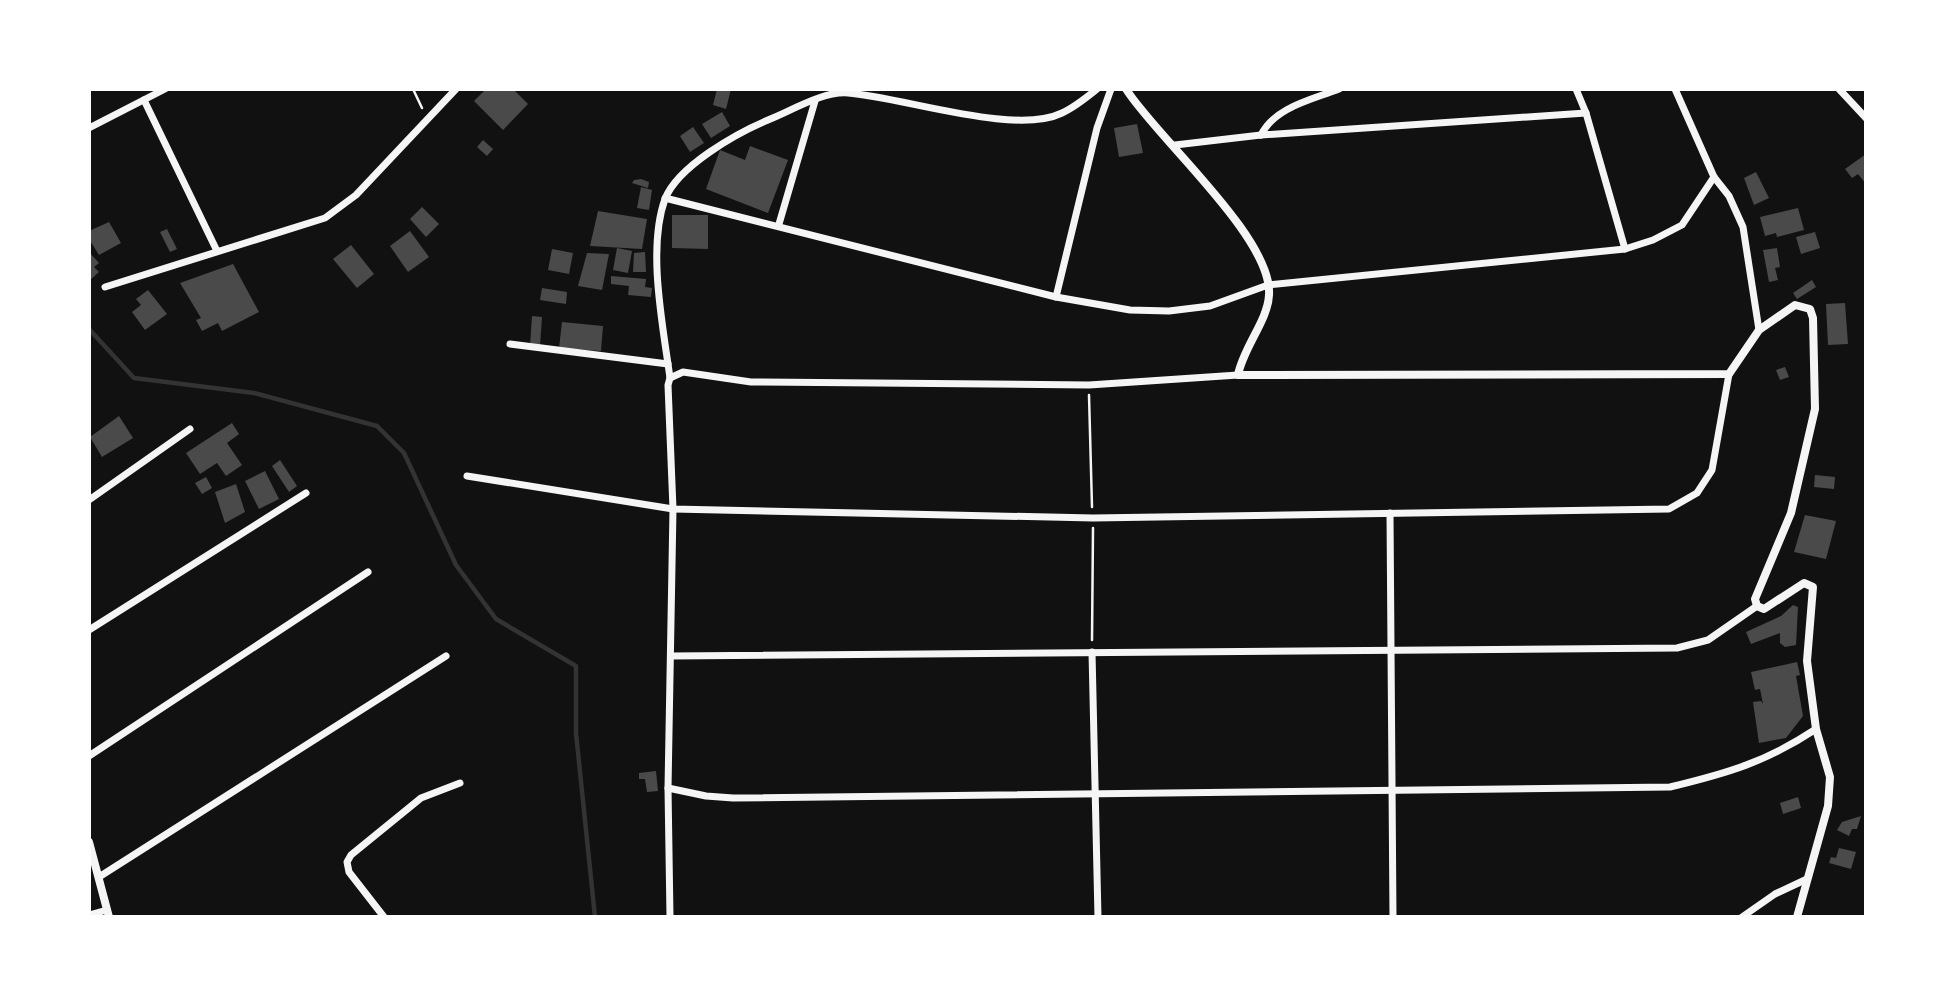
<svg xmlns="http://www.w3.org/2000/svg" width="1955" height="1006" font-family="Inter,sans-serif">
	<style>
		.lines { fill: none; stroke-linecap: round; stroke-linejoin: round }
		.stream { stroke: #333; stroke-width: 4.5 }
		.building { fill: #4a4a4a }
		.path { stroke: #f5f5f5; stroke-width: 2.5 }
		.minor { stroke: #f5f5f5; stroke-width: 7 }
		.tertiary { stroke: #f5f5f5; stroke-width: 8 }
	</style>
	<rect width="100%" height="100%" fill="#111"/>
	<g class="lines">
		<path class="stream" d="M89 329 134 378 254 393 377 426 404 453 456 565 496 619 576 666V733L595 917"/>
	</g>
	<g class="building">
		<path d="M486 89H513L528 104 503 130 474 101Z"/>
		<path d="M717 89H731L726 109 713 105Z"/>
		<path d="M722 112 730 126 711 138 702 124Z"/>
		<path d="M1137 124 1143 153 1119 157 1114 128Z"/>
		<path d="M693 127 704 143 690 152 680 136Z"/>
		<path d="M483 140 493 149 487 156 477 147Z"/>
		<path d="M750 146 788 160 768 213 706 189 720 150 745 160Z"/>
		<path d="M1866 154V184L1858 174 1852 178 1845 169Z"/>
		<path d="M1756 172 1769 198 1754 205 1744 178Z"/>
		<path d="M641 179 649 182 648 188 632 183 634 180Z"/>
		<path d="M641 187 652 190 649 210 637 208Z"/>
		<path d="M422 207 439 224 426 237 410 219Z"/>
		<path d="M1798 208 1804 230 1777 237 1776 233 1765 236 1760 217Z"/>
		<path d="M598 211 647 219 642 249 590 246Z"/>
		<path d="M672 215H708V249L672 248Z"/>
		<path d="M109 222 121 243 99 255 89 239V231Z"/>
		<path d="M167 229 177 249 170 252 160 232Z"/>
		<path d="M410 231 429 257 408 272 390 246Z"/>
		<path d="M1815 232 1820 248 1801 254 1796 237Z"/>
		<path d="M351 245 374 274 357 288 333 259Z"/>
		<path d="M617 248 632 251 628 273 613 270Z"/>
		<path d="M1777 248 1780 267 1775 268 1778 280 1769 282 1763 250Z"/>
		<path d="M552 249 573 253 569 274 548 270Z"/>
		<path d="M89 252 99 263 94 267 99 272 89 281Z"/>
		<path d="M645 252 646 272H633L634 253Z"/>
		<path d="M587 253 609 254 602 290 578 286Z"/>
		<path d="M233 264 259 312 222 331 218 323 202 331 196 320 201 318 180 283Z"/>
		<path d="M611 276 646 279 645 287 652 288 651 297 628 295 629 286 611 284Z"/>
		<path d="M1812 280 1816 287 1797 299 1793 293Z"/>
		<path d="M542 288 567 292 566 304 540 300Z"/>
		<path d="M148 290 167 314 145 330 132 312 141 305 136 299Z"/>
		<path d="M1845 303 1848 344 1828 345 1826 304Z"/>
		<path d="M532 316 542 317 540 346H530Z"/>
		<path d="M562 322 603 326 601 351 559 348Z"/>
		<path d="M1785 367 1789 377 1780 380 1776 370Z"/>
		<path d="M119 416 133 438 102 457 90 437Z"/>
		<path d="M232 423 239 434 227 443 242 465 226 476 217 463 200 474 186 453Z"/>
		<path d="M280 460 297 486 289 492 272 466Z"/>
		<path d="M265 471 279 499 259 509 245 481Z"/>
		<path d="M1815 475 1835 477 1834 489 1814 487Z"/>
		<path d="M206 477 212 488 202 494 195 483Z"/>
		<path d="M236 484 245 512 225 523 215 492Z"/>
		<path d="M1805 515 1836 521 1826 559 1794 552Z"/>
		<path d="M1793 605 1798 607 1796 645 1785 647 1780 643V633L1751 644 1746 632 1781 616Z"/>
		<path d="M1797 662 1800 675 1796 676 1803 716 1786 738 1759 743 1753 702 1761 701 1763 704 1760 689 1755 690 1751 672Z"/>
		<path d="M656 771 658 791 647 792 645 779H639V773Z"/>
		<path d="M1798 797 1801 808 1783 814 1780 803Z"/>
		<path d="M1861 816 1857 829H1852L1849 836 1837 830 1842 822Z"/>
		<path d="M1839 848 1856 852 1851 869 1829 863 1831 857 1836 858Z"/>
	</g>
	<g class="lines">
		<g class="path">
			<path d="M413 89 422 108"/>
			<path d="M1089 395 1092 507"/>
			<path d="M1092 640 1093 528"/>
		</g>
		<g class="minor">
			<path d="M1576 89 1586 113 1625 249"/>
			<path d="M1675 89 1714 177 1729 196 1743 227 1759 330"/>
			<path d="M1839 89 1866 118"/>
			<path d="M144 100 217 251"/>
			<path d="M89 128 165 89"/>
			<path d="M1261 135C1275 107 1311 100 1339 89"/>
			<path d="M1175 145 1261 135 1586 113"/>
			<path d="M665 198 1056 297 1130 310 1169 311 1210 306 1268 285 1625 249 1653 240 1682 225 1714 177"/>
			<path d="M779 224 815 101"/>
			<path d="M105 287 325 218 356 195 456 89"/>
			<path d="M1056 297 1097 128 1111 89"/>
			<path d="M510 344 668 364"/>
			<path d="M670 378 683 372 751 382 1089 385 1238 375"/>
			<path d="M467 476 673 509 1093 518 1669 509 1697 493 1712 470 1729 374"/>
			<path d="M89 500 190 429"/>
			<path d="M1390 513 1393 917"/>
			<path d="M89 630 306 493"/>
			<path d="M1092 652 1098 917"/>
			<path d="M671 656 1677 648 1708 640 1757 606"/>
			<path d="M89 756 368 572"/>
			<path d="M668 788 706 796 733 798 1670 787C1728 773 1766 762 1816 729"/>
			<path d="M99 877 446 656"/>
			<path d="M89 915 107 910"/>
			<path d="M384 917 349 872 347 862 351 855 421 798 460 783"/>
			<path d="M670 917 668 788 673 509 668 385 670 378C663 326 647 249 665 199 678 166 737 133 768 120 791 111 823 91 848 93 902 97 1015 136 1062 113 1075 107 1086 98 1097 89"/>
			<path d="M1742 917 1775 894 1807 879"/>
		</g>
		<g class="tertiary">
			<path d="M1126 89C1156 137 1273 238 1269 295 1268 320 1243 348 1238 375L1729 374 1759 330 1795 305 1810 309 1813 318 1815 409 1791 513 1755 599 1757 606 1764 609 1804 583 1813 587 1807 661 1816 729 1830 777 1828 806 1797 917"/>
			<path d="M89 842 109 917"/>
		</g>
	</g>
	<rect width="1955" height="1006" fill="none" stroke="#ffffff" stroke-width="182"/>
</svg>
